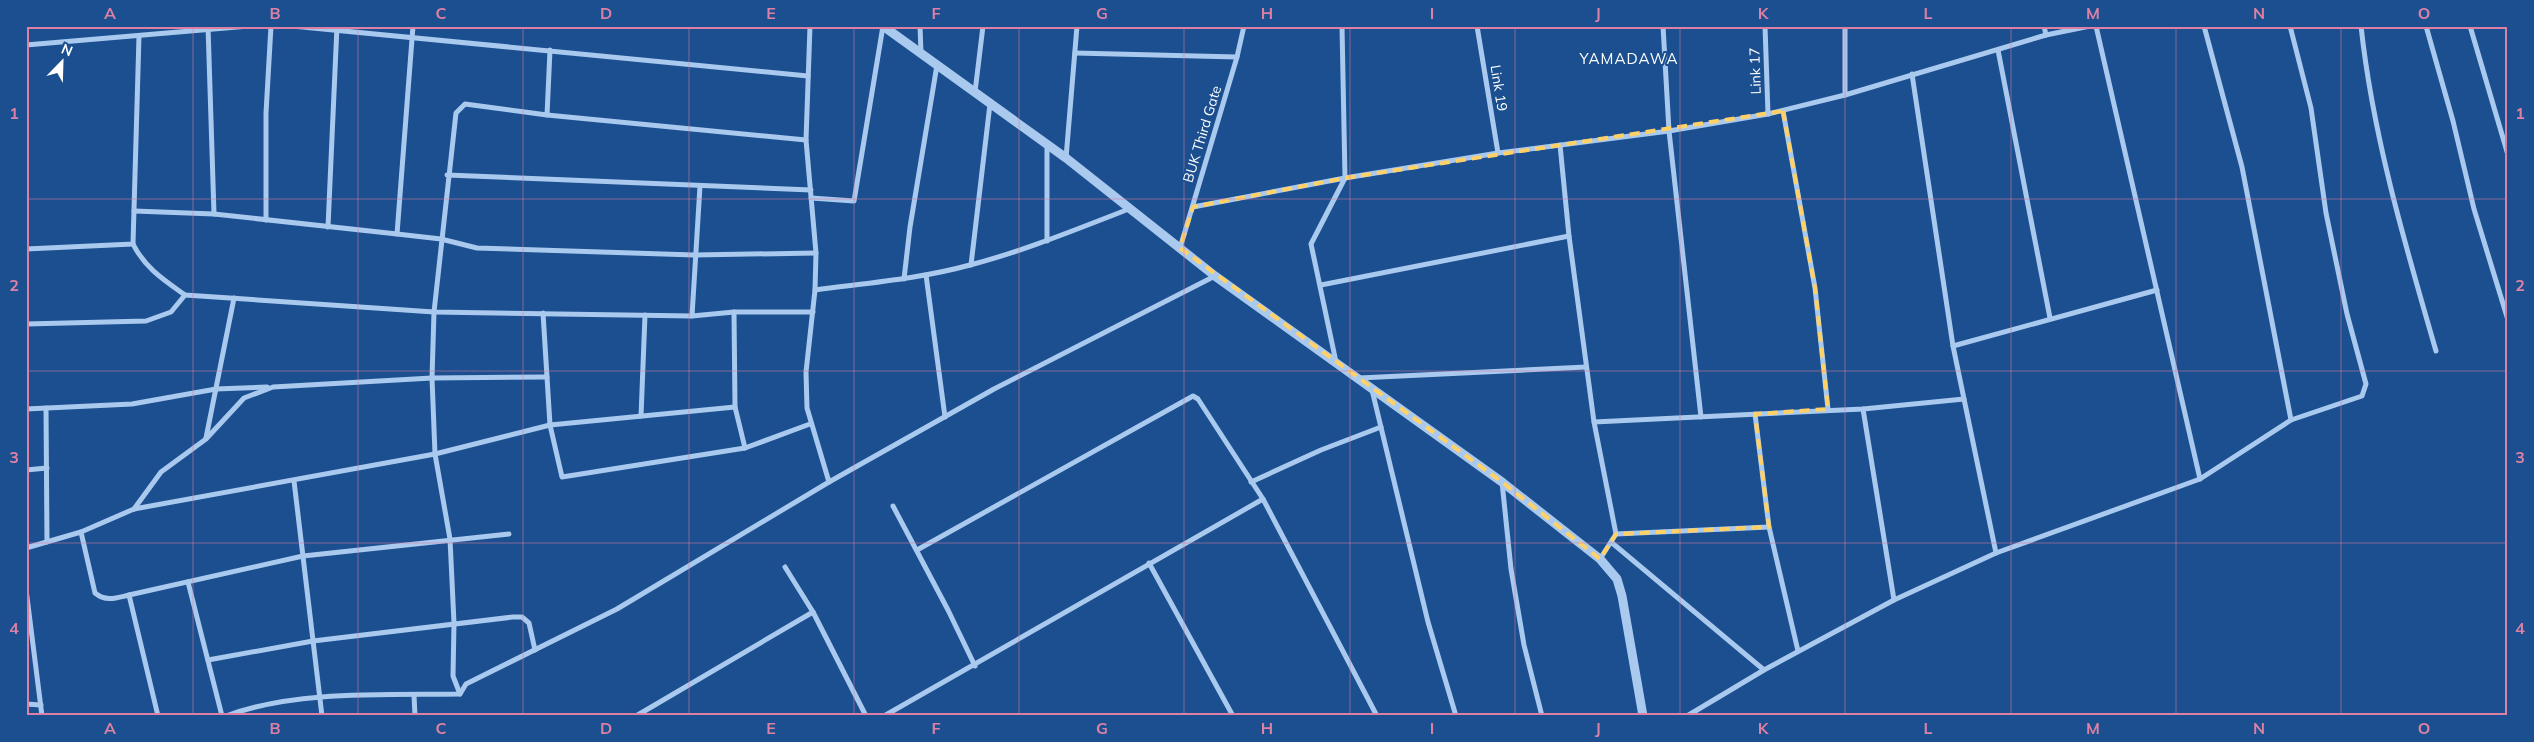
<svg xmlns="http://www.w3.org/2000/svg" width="2534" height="742" font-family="Mulish,sans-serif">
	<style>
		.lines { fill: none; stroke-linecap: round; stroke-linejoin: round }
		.minor { stroke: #a9c9ee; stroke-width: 5 }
		.tertiary { stroke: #a9c9ee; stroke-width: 9 }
		.marked { fill: none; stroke: #ffd166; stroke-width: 4; stroke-dasharray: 10 6; stroke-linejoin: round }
		.grid { fill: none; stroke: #dd80a5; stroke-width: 1; stroke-opacity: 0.55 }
		.labels { text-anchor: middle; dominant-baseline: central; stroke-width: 4; stroke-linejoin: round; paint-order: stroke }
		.street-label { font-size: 14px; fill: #fff; stroke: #1b4f8f }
		.neighbourhood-label { font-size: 15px; letter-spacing: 1px; fill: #fff; stroke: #1b4f8f }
		.neatline { fill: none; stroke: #dd80a5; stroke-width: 2 }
		.grid-label { font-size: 16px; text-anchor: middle; font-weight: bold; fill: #dd80a5 }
	</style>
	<rect width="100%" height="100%" fill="#1b4f8f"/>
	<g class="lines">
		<g class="minor">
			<path d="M208 26 214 214"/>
			<path d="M292 26 808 76"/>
			<path d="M810 26 806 140 816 253 815 290 806 372 807 408 829 482 994 389 1215 276"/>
			<path d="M920 26 921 53"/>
			<path d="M1477 26 1498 153"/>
			<path d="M1663 26 1669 131 1701 417"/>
			<path d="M1765 26 1768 114"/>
			<path d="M1845 26V95"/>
			<path d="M2044 26 2046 35"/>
			<path d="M2096 26 2200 479"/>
			<path d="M2204 26 2242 167 2291 420"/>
			<path d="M2361 26C2373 137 2405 244 2436 351"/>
			<path d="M2426 26 2453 121 2474 209 2508 320"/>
			<path d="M2470 26 2508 155"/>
			<path d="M26 45 249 26"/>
			<path d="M1998 50 2050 318"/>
			<path d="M1075 53 1237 57"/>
			<path d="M1912 74 1953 346 1996 553"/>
			<path d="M975 92 983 26"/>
			<path d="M1783 111 1815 288 1828 409"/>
			<path d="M547 115 806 140"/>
			<path d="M1560 145 1569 236 1594 422 1616 534 1600 559"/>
			<path d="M1066 158 1077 26"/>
			<path d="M447 175 811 190"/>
			<path d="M811 198 854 201 883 26"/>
			<path d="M1193 207 1345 178 1498 153 1669 131 1768 114 1845 95 2046 35 2090 26"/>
			<path d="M134 211 214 214 397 234 441 239 477 248 694 255 816 253"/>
			<path d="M266 220V113L271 26"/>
			<path d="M328 227 337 26"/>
			<path d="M397 234 413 26"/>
			<path d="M1047 241V146"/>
			<path d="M133 244C145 268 164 280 185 295L434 312 692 316 734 312H813"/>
			<path d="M1180 248 1237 57 1244 26"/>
			<path d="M26 249 133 244 139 36"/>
			<path d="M971 265 990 104"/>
			<path d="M926 275 945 417"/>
			<path d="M904 279 910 227 937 65"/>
			<path d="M1321 285 1569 236"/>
			<path d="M815 290C867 283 919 279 970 265 1024 251 1077 229 1129 209"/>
			<path d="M734 312 735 407 745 448"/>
			<path d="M543 313 550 425 562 477 745 448 810 424"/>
			<path d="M692 316 700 186"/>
			<path d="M26 324 146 321 171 312 185 295"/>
			<path d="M1953 346 2157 290"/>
			<path d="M1336 362 1311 244 1345 178 1342 26"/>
			<path d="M1359 378 1586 367"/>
			<path d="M1372 390 1428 622 1456 716"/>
			<path d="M46 408 47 542"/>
			<path d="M26 409 132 404 216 389 267 387"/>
			<path d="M1863 409 1894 600"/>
			<path d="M1755 414 1769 527 1798 651"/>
			<path d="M641 416 645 315"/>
			<path d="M1594 422 1863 409 1964 399"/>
			<path d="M206 438 234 298"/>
			<path d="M26 470 47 468"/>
			<path d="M294 481 322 716"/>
			<path d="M1251 482 1321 450 1381 427"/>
			<path d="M1502 482 1511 569 1524 645 1542 716"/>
			<path d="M893 506 948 610 975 666"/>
			<path d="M134 509 161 472 206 439 244 398 273 387 432 378 547 377"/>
			<path d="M81 532 95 593C106 602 116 598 129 595L158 716"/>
			<path d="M1616 534 1769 527"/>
			<path d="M1611 542 1764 670"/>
			<path d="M26 548 81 532 134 509 435 454 550 425 735 407"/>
			<path d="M917 550 1193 396 1198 399 1263 499 1377 716"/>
			<path d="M1149 563 1233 716"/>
			<path d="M785 567 813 612 866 716"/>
			<path d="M188 582 222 716"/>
			<path d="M26 589 42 716"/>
			<path d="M129 595 303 556 509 534"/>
			<path d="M208 660 313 641 513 617H522L529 623 535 650"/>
			<path d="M460 694 466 684 617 609 829 482"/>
			<path d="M414 695 415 716"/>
			<path d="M26 704 41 705"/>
			<path d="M226 716C294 690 388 695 460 694L453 676 454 623 450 539 435 454 432 378 434 312 456 113 465 104 547 115 550 50"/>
			<path d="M636 716 813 612"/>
			<path d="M884 716 1263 499"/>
			<path d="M1687 716 1764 670 1894 600 1996 553 2200 479 2291 420 2362 396 2366 384 2347 314 2326 213 2311 108 2290 26"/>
		</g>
		<path class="tertiary" d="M883 26 1066 158 1215 276 1502 482 1600 559 1617 579 1622 596 1643 716"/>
	</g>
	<path class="marked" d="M1783 111 1815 288 1828 409 1755 414 1769 527 1616 534 1600 559 1502 482 1180 248 1193 207 1345 178Z"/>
	<path class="grid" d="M193 26V716M358 26V716M523 26V716M689 26V716M854 26V716M1019 26V716M1184 26V716M1350 26V716M1515 26V716M1680 26V716M1845 26V716M2011 26V716M2176 26V716M2341 26V716M26 199H2508M26 371H2508M26 543H2508"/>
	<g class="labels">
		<g class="street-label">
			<text transform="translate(1755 71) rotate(-92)">Link 17</text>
			<text transform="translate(1499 88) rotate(81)">Link 19</text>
			<text transform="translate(1202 134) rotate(-73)">BUK Third Gate</text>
		</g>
		<g class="neighbourhood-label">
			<text x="1629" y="58">YAMADAWA</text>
		</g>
	</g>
	<rect width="2534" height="742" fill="none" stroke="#1b4f8f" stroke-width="55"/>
	<g transform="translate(62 62) rotate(23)" stroke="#1b4f8f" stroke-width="4" paint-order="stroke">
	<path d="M0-4L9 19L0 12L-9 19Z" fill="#ffffff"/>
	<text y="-8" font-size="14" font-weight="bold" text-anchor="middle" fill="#ffffff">N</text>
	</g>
	<rect x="28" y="28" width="2478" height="686" class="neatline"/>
	<g class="grid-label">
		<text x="110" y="19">A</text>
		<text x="275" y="19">B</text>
		<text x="441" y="19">C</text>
		<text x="606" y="19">D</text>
		<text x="771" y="19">E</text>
		<text x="936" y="19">F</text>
		<text x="1102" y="19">G</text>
		<text x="1267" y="19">H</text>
		<text x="1432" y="19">I</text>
		<text x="1598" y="19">J</text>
		<text x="1763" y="19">K</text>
		<text x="1928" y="19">L</text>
		<text x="2093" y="19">M</text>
		<text x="2259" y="19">N</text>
		<text x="2424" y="19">O</text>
		<text x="14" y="119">1</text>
		<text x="2520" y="119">1</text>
		<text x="14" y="291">2</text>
		<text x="2520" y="291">2</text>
		<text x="14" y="463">3</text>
		<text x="2520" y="463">3</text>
		<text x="14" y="634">4</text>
		<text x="2520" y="634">4</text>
		<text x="110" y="734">A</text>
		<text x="275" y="734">B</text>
		<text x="441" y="734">C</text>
		<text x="606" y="734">D</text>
		<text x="771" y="734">E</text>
		<text x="936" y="734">F</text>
		<text x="1102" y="734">G</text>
		<text x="1267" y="734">H</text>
		<text x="1432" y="734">I</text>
		<text x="1598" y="734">J</text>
		<text x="1763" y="734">K</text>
		<text x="1928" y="734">L</text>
		<text x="2093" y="734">M</text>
		<text x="2259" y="734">N</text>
		<text x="2424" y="734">O</text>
	</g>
</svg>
